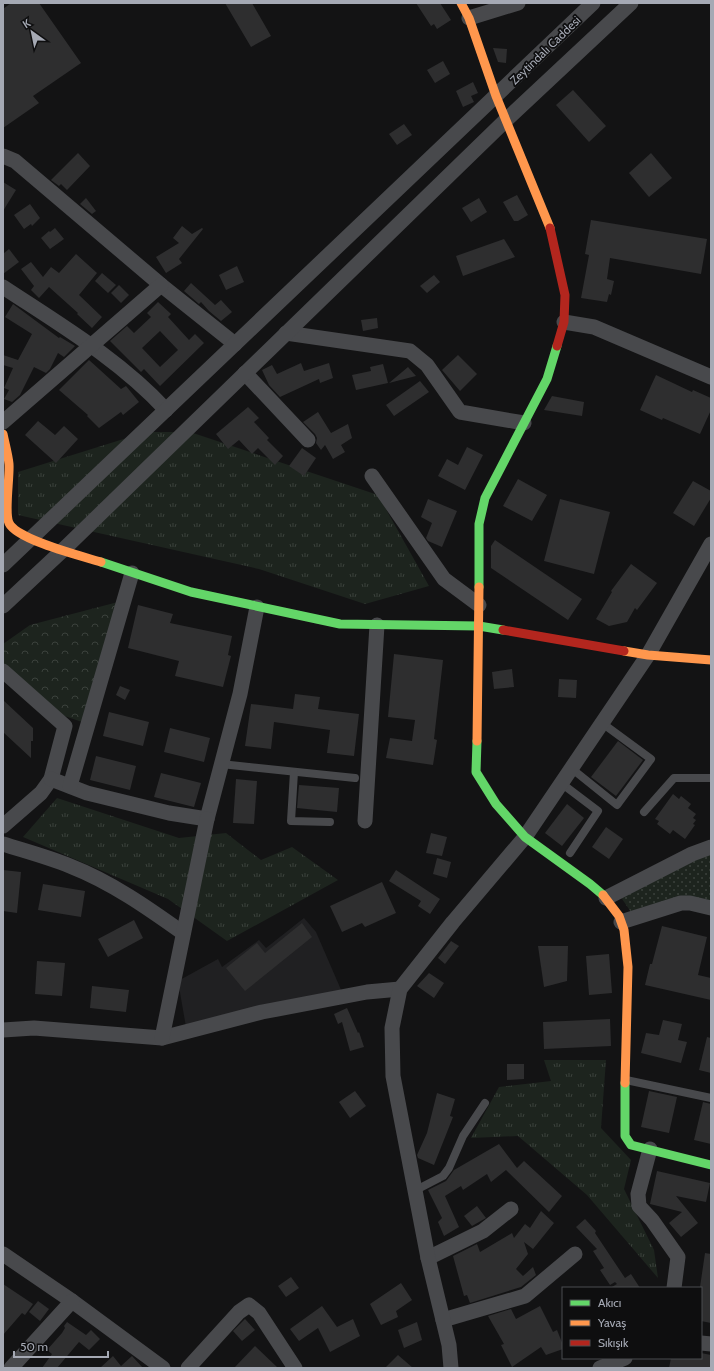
<svg xmlns="http://www.w3.org/2000/svg" width="714" height="1371" font-family="Cabin,sans-serif">
	<style>
		.built { fill: #202022 }
		.grass { fill: url(#grass-tufts) }
		.forest { fill: url(#forest-crowns) }
		.park { fill: url(#park-dots) }
		.building { fill: #2e2e2f; fill-rule: evenodd }
		.lines { fill: none; stroke-linecap: round; stroke-linejoin: round }
		.lane { stroke: #48494c; stroke-width: 8 }
		.street { stroke: #48494c; stroke-width: 15 }
		.fast { stroke: #63d668; stroke-width: 9 }
		.slow { stroke: #ff974d; stroke-width: 9 }
		.jam { stroke: #b3261e; stroke-width: 9 }
		.labels { text-anchor: middle; dominant-baseline: central; stroke-width: 3.5; stroke-linejoin: round; paint-order: stroke }
		.street-label { font-size: 12px; fill: #a5a9b4; stroke: #0e0e0f }
	</style>
	<defs>
		<pattern id="grass-tufts" width="24" height="20" patternUnits="userSpaceOnUse"><rect width="24" height="20" fill="#1d241e"/><path d="M3 7l-1-3M5 7V3M7 7l1-3M15 17l-1-3M17 17v-4M19 17l1-3" fill="none" stroke="#3b413c"/></pattern>
		<pattern id="forest-crowns" width="20" height="18" patternUnits="userSpaceOnUse"><rect width="20" height="18" fill="#1d241e"/><path d="M2 6a3 3 0 1 1 6 0M12 15a3 3 0 1 1 6 0" fill="none" stroke="#3b413c"/></pattern>
		<pattern id="park-dots" width="8" height="8" patternUnits="userSpaceOnUse"><rect width="8" height="8" fill="#1d241e"/><path d="M2 2h.1M6 6h.1" fill="none" stroke="#3b413c" stroke-width="1.8" stroke-linecap="round"/></pattern>
	</defs>
	<rect width="100%" height="100%" fill="#131314"/>
	<path class="built" d="M304 918 316 932 342 992 186 1027 178 981 218 959 222 967 259 940 266 948Z"/>
	<g class="grass">
		<path d="M146 432H190L378 495 429 586 365 604 259 569 18 515V472Z"/>
		<path d="M57 798 179 838 226 833 261 860 292 847 338 880 227 941 168 899 23 837Z"/>
		<path d="M544 1060H606L601 1128 631 1160 624 1189 654 1250 658 1278 587 1195 518 1136 471 1138 499 1087 551 1081Z"/>
	</g>
	<path class="forest" d="M118 602 85 723 53 712 3 663V644L30 625Z"/>
	<path class="park" d="M711 854V902L631 912 620 896 686 862Z"/>
	<g class="building">
		<path d="M11 3H39L81 63 33 96 39 103 3 128V9Z"/>
		<path d="M225 3H252L271 36 251 47Z"/>
		<path d="M416 3H440L451 20 437 29 434 24 431 26Z"/>
		<path d="M493 48 507 49 506 63 498 62Z"/>
		<path d="M443 61 450 74 435 83 427 70Z"/>
		<path d="M473 82 478 93 471 96 474 102 463 107 456 91Z"/>
		<path d="M573 90 606 126 589 142 556 105Z"/>
		<path d="M404 124 412 135 397 145 389 134Z"/>
		<path d="M78 153 90 166 67 190 61 184 59 186 51 180Z"/>
		<path d="M651 153 672 178 649 197 629 173Z"/>
		<path d="M3 182 16 190 3 211Z"/>
		<path d="M517 195 528 215 518 221H514L503 202Z"/>
		<path d="M86 198 96 211 92 214 80 204Z"/>
		<path d="M479 198 487 212 471 222 462 208Z"/>
		<path d="M30 204 40 218 32 226 31 224 24 229 14 215Z"/>
		<path d="M591 220 707 239 701 274 610 258 607 279 614 281 611 295 609 294 607 302 581 298 589 255 585 254Z"/>
		<path d="M182 226 192 234 202 228 203 229 179 259 182 263 166 273 156 257 179 243 173 238Z"/>
		<path d="M55 228 64 239 50 249 41 238 49 231 50 232Z"/>
		<path d="M504 239 515 257 463 276 456 256Z"/>
		<path d="M9 249 19 262 3 274V254Z"/>
		<path d="M76 254 97 273 79 295 102 317 92 328 77 314 78 313 49 287 39 298 31 290 34 286 21 269 31 262 43 277 51 267 59 273Z"/>
		<path d="M237 266 244 282 226 290 219 275Z"/>
		<path d="M102 273 116 285 108 293 95 281Z"/>
		<path d="M434 275 440 282 427 293 420 286Z"/>
		<path d="M191 283 215 305 221 300 232 312 221 321 209 311 201 302 199 304 184 291Z"/>
		<path d="M119 285 129 295 121 303 111 293Z"/>
		<path d="M158 302 171 314 168 317 189 340 195 334 204 343 160 386 144 369 141 372 110 341 127 326 134 333 151 317 147 313ZM160 331 178 350 160 367 142 348Z"/>
		<path d="M13 304 59 338 60 337 75 346 64 357 58 353 50 369 46 373 34 367 20 395 12 402 4 399 9 390 4 388 13 368 3 365V355L18 360 32 334 5 317Z"/>
		<path d="M377 318 378 328 363 331 361 320Z"/>
		<path d="M458 355 477 374 460 391 442 370Z"/>
		<path d="M89 360 121 389 126 386 139 402 123 415 121 412 99 428 87 416 88 415 59 390Z"/>
		<path d="M301 363 304 371 329 363 333 378 320 383 319 379 280 397 269 385 262 370 272 365 277 374Z"/>
		<path d="M383 364 388 383 356 390 352 375 371 371 370 367Z"/>
		<path d="M408 367 416 376 389 383Z"/>
		<path d="M656 375 692 392 693 390 711 398V410L700 434 663 418 662 420 640 410Z"/>
		<path d="M420 381 429 392 394 416 386 405Z"/>
		<path d="M552 396 584 402 582 416 544 410Z"/>
		<path d="M248 407 259 418 254 422 269 438 267 440 283 456 275 465 258 448 252 454 239 440 228 449 216 434Z"/>
		<path d="M318 412 331 433 348 424 352 438 341 445 345 452 333 459 325 445 321 450 316 443 317 438 315 434 303 422Z"/>
		<path d="M38 421 55 435 64 426 78 439 56 463 25 435Z"/>
		<path d="M467 447 483 455 465 490 438 476 447 459 458 465Z"/>
		<path d="M302 448 316 458 304 476 289 466Z"/>
		<path d="M518 479 547 495 532 521 503 506Z"/>
		<path d="M693 481 711 491V498L694 526 673 513Z"/>
		<path d="M428 499 457 511 442 547 428 541 426 538 432 523 421 517Z"/>
		<path d="M560 499 610 512 594 574 544 561Z"/>
		<path d="M495 540 582 599 568 620 491 568V546Z"/>
		<path d="M631 564 657 583 637 610 635 608 627 622 609 626 596 619 612 592 611 591Z"/>
		<path d="M138 605 173 614 170 623 232 636 228 655 231 656 223 687 175 676 179 661 128 648Z"/>
		<path d="M394 654 443 660 434 739 437 740 433 765 386 758 390 738 412 741 415 720 388 717Z"/>
		<path d="M512 669 514 687 494 689 492 672Z"/>
		<path d="M559 679 577 680 576 698 558 697Z"/>
		<path d="M120 686 130 690 125 700 116 695Z"/>
		<path d="M295 694 320 697 318 709 359 714 354 756 327 753 330 730 274 722 271 749 245 746 251 704 293 709Z"/>
		<path d="M3 700 33 728V741H31V758L3 732Z"/>
		<path d="M109 712 149 722 143 746 103 736Z"/>
		<path d="M170 728 210 738 204 762 164 752Z"/>
		<path d="M618 741 643 760 616 796 591 777Z"/>
		<path d="M96 756 136 766 130 790 90 780Z"/>
		<path d="M161 773 201 783 194 807 154 797Z"/>
		<path d="M236 779 257 781 254 824 233 823Z"/>
		<path d="M299 785 339 788 337 812 297 808Z"/>
		<path d="M673 794 679 799 681 796 691 804 688 808 696 814 693 818 696 820 693 824 695 825 685 839 673 830 670 834 657 824 659 821 655 819Z"/>
		<path d="M567 804 584 818 562 846 545 833Z"/>
		<path d="M606 827 623 839 609 859 592 847Z"/>
		<path d="M431 833 447 837 442 856 426 853Z"/>
		<path d="M437 858 451 862 447 878 433 874Z"/>
		<path d="M3 870 21 872 17 913 3 911Z"/>
		<path d="M396 870 440 899 430 914 418 906 421 901 389 881Z"/>
		<path d="M382 882 396 913 365 927 362 923 342 932 330 906Z"/>
		<path d="M43 884 85 891 81 917 38 910Z"/>
		<path d="M134 920 143 938 108 957 98 939Z"/>
		<path d="M302 923 312 937 245 991 226 968 257 943 265 953Z"/>
		<path d="M662 926 707 937 698 975 711 978V1000L645 985 650 964H652Z"/>
		<path d="M451 941 459 946 445 964 438 958Z"/>
		<path d="M538 946H568L567 981 544 987Z"/>
		<path d="M609 954 612 993 589 995 586 956Z"/>
		<path d="M37 961 65 963 62 996 35 994Z"/>
		<path d="M429 973 444 983 434 998 417 986Z"/>
		<path d="M92 986 129 990 126 1012 90 1008Z"/>
		<path d="M347 1008 358 1033 359 1032 364 1047 350 1051 342 1022 338 1024 334 1014Z"/>
		<path d="M610 1019 611 1046 544 1049 543 1022Z"/>
		<path d="M663 1020 682 1024 678 1040 687 1042 681 1063 641 1053 646 1033 659 1035Z"/>
		<path d="M707 1037 711 1038V1073L699 1070Z"/>
		<path d="M507 1064H524V1079L507 1080Z"/>
		<path d="M355 1091 366 1106 350 1118 339 1102Z"/>
		<path d="M649 1091 677 1097 669 1133 641 1127Z"/>
		<path d="M437 1093 455 1099 450 1116 453 1117 434 1165 418 1158 417 1155 427 1133Z"/>
		<path d="M703 1102 711 1104V1144L694 1140Z"/>
		<path d="M499 1144 517 1168 524 1161 562 1196 549 1212 506 1170 491 1182 487 1174 463 1190 461 1186 445 1196 459 1227 444 1236 438 1222 442 1218 428 1190 446 1181 454 1170Z"/>
		<path d="M657 1171 710 1183 706 1202 676 1196 698 1223 681 1237 669 1223 682 1212 650 1204Z"/>
		<path d="M477 1206 486 1218 472 1226 464 1216Z"/>
		<path d="M541 1211 554 1223 533 1249 524 1242 528 1254 516 1269 523 1276 533 1267 536 1275 521 1287 470 1303 467 1295 464 1296 453 1256 477 1244 480 1252 512 1233 514 1238 525 1224 530 1228Z"/>
		<path d="M585 1219 596 1231 595 1233 625 1278 631 1274 640 1288H610L617 1284 615 1282 610 1285 600 1270 604 1268 593 1251 597 1249 576 1227Z"/>
		<path d="M705 1253 711 1254V1323L701 1321 700 1287Z"/>
		<path d="M291 1277 299 1288 286 1297 278 1286Z"/>
		<path d="M401 1283 412 1300 396 1311 398 1317 381 1325 370 1304Z"/>
		<path d="M3 1284 33 1304 25 1315 22 1313 3 1335Z"/>
		<path d="M38 1301 49 1309 40 1321 29 1312Z"/>
		<path d="M322 1306 337 1327 353 1319 360 1336 330 1352 318 1328 299 1341 290 1329Z"/>
		<path d="M540 1306 553 1332 557 1330 563 1345V1349L546 1355 541 1347 512 1367 501 1345 504 1344 488 1316 511 1309 516 1319Z"/>
		<path d="M245 1319 255 1330 242 1341 233 1331Z"/>
		<path d="M67 1322 86 1335 91 1330 100 1339 89 1350 79 1342 57 1368H42L52 1354 47 1350 62 1333 65 1328 64 1326Z"/>
		<path d="M417 1322 422 1340 404 1348 398 1330Z"/>
		<path d="M255 1346 278 1368H234Z"/>
		<path d="M701 1353 711 1355V1368H669L671 1358H701Z"/>
		<path d="M398 1355 413 1368H385Z"/>
		<path d="M113 1356 121 1366 132 1356 143 1368H100Z"/>
	</g>
	<g class="lines">
		<g class="lane">
			<path d="M221 764 355 778"/>
			<path d="M571 768 617 805 651 759 602 723"/>
			<path d="M294 772 291 821 330 822"/>
			<path d="M561 783 598 811 570 853"/>
			<path d="M644 812 674 778H711"/>
			<path d="M626 1080 711 1098"/>
			<path d="M416 1190 443 1176 449 1168 463 1136 485 1103"/>
		</g>
		<g class="street">
			<path d="M469 18 518 3"/>
			<path d="M3 156 15 161 161 285 235 344"/>
			<path d="M3 287C59 324 120 360 166 410"/>
			<path d="M564 322 594 327 711 377"/>
			<path d="M286 333 410 351 427 365 460 412 524 423"/>
			<path d="M245 373 308 440"/>
			<path d="M3 422 161 285"/>
			<path d="M372 476 444 579 479 605"/>
			<path d="M3 565 593 3"/>
			<path d="M3 606 63 550 506 120 631 3"/>
			<path d="M3 671 65 726 51 779 41 793 3 826"/>
			<path d="M51 779 87 793 169 813 207 819 240 694 257 607"/>
			<path d="M70 786 132 573"/>
			<path d="M365 821 377 625"/>
			<path d="M3 844C25 851 48 857 70 866 111 882 148 908 183 933"/>
			<path d="M606 898 692 854 711 847"/>
			<path d="M621 922 681 903H690L711 908"/>
			<path d="M3 1030 34 1028 162 1038 262 1012 367 992 400 989"/>
			<path d="M162 1038 207 819"/>
			<path d="M650 1149 638 1194 639 1206 652 1220 678 1257 674 1288"/>
			<path d="M3 1254 72 1301 163 1368"/>
			<path d="M428 1258 483 1231 511 1209"/>
			<path d="M443 1320 525 1296 575 1254"/>
			<path d="M701 1343 711 1344"/>
			<path d="M11 1368 72 1301"/>
			<path d="M188 1368 239 1312 249 1305 259 1313 295 1368"/>
			<path d="M451 1368 449 1345 428 1258 393 1076 392 1028 400 989 453 922 525 837 648 655 711 544"/>
			<path d="M600 1368 625 1358"/>
		</g>
		<g class="fast">
			<path d="M101 562 191 592 340 624 479 626 503 630"/>
			<path d="M479 587V524L485 498 547 379 557 346"/>
			<path d="M477 741 476 772 496 804 525 837 590 884 603 895"/>
			<path d="M625 1083V1136L631 1145 711 1165"/>
		</g>
		<g class="slow">
			<path d="M461 3 469 18 496 96 550 228"/>
			<path d="M3 434C5 444 8 454 9 464 10 477 4 513 9 523 17 540 81 556 101 562"/>
			<path d="M624 651 648 655 711 660"/>
			<path d="M477 741 479 587"/>
			<path d="M603 895 619 916 624 930 628 967 625 1083"/>
		</g>
		<g class="jam">
			<path d="M550 228 565 295 564 322 557 346"/>
			<path d="M503 630 624 651"/>
		</g>
	</g>
	<g class="labels">
		<g class="street-label">
			<text transform="translate(545 50) rotate(-44)">Zeytindalı Caddesi</text>
		</g>
	</g>
	<rect width="714" height="1371" fill="none" stroke="#a5a9b4" stroke-width="8"/>
	<rect x="562" y="1287" width="140" height="72" fill="#0e0e0f" stroke="#4a4c51"/>
	<rect x="570" y="1300" width="20" height="6" fill="#63d668" stroke="#4a4c51"/>
	<text x="598" y="1307" font-size="12" fill="#a5a9b4">Akıcı</text>
	<rect x="570" y="1320" width="20" height="6" fill="#ff974d" stroke="#4a4c51"/>
	<text x="598" y="1327" font-size="12" fill="#a5a9b4">Yavaş</text>
	<rect x="570" y="1340" width="20" height="6" fill="#b3261e" stroke="#4a4c51"/>
	<text x="598" y="1347" font-size="12" fill="#a5a9b4">Sıkışık</text>
	<g transform="translate(32 32) rotate(327)" stroke="#0e0e0f" stroke-width="3" paint-order="stroke">
	<path d="M0-3L7 15L0 10L-7 15Z" fill="#a5a9b4"/>
	<text y="-6" font-size="11" font-weight="bold" text-anchor="middle" fill="#a5a9b4">K</text>
	</g>
	<path d="M14 1351v6h94v-6" fill="none" stroke="#a5a9b4" stroke-width="2"/>
	<text x="20" y="1351" font-size="12" fill="#a5a9b4" stroke="#0e0e0f" stroke-width="3" paint-order="stroke">50 m</text>
</svg>
